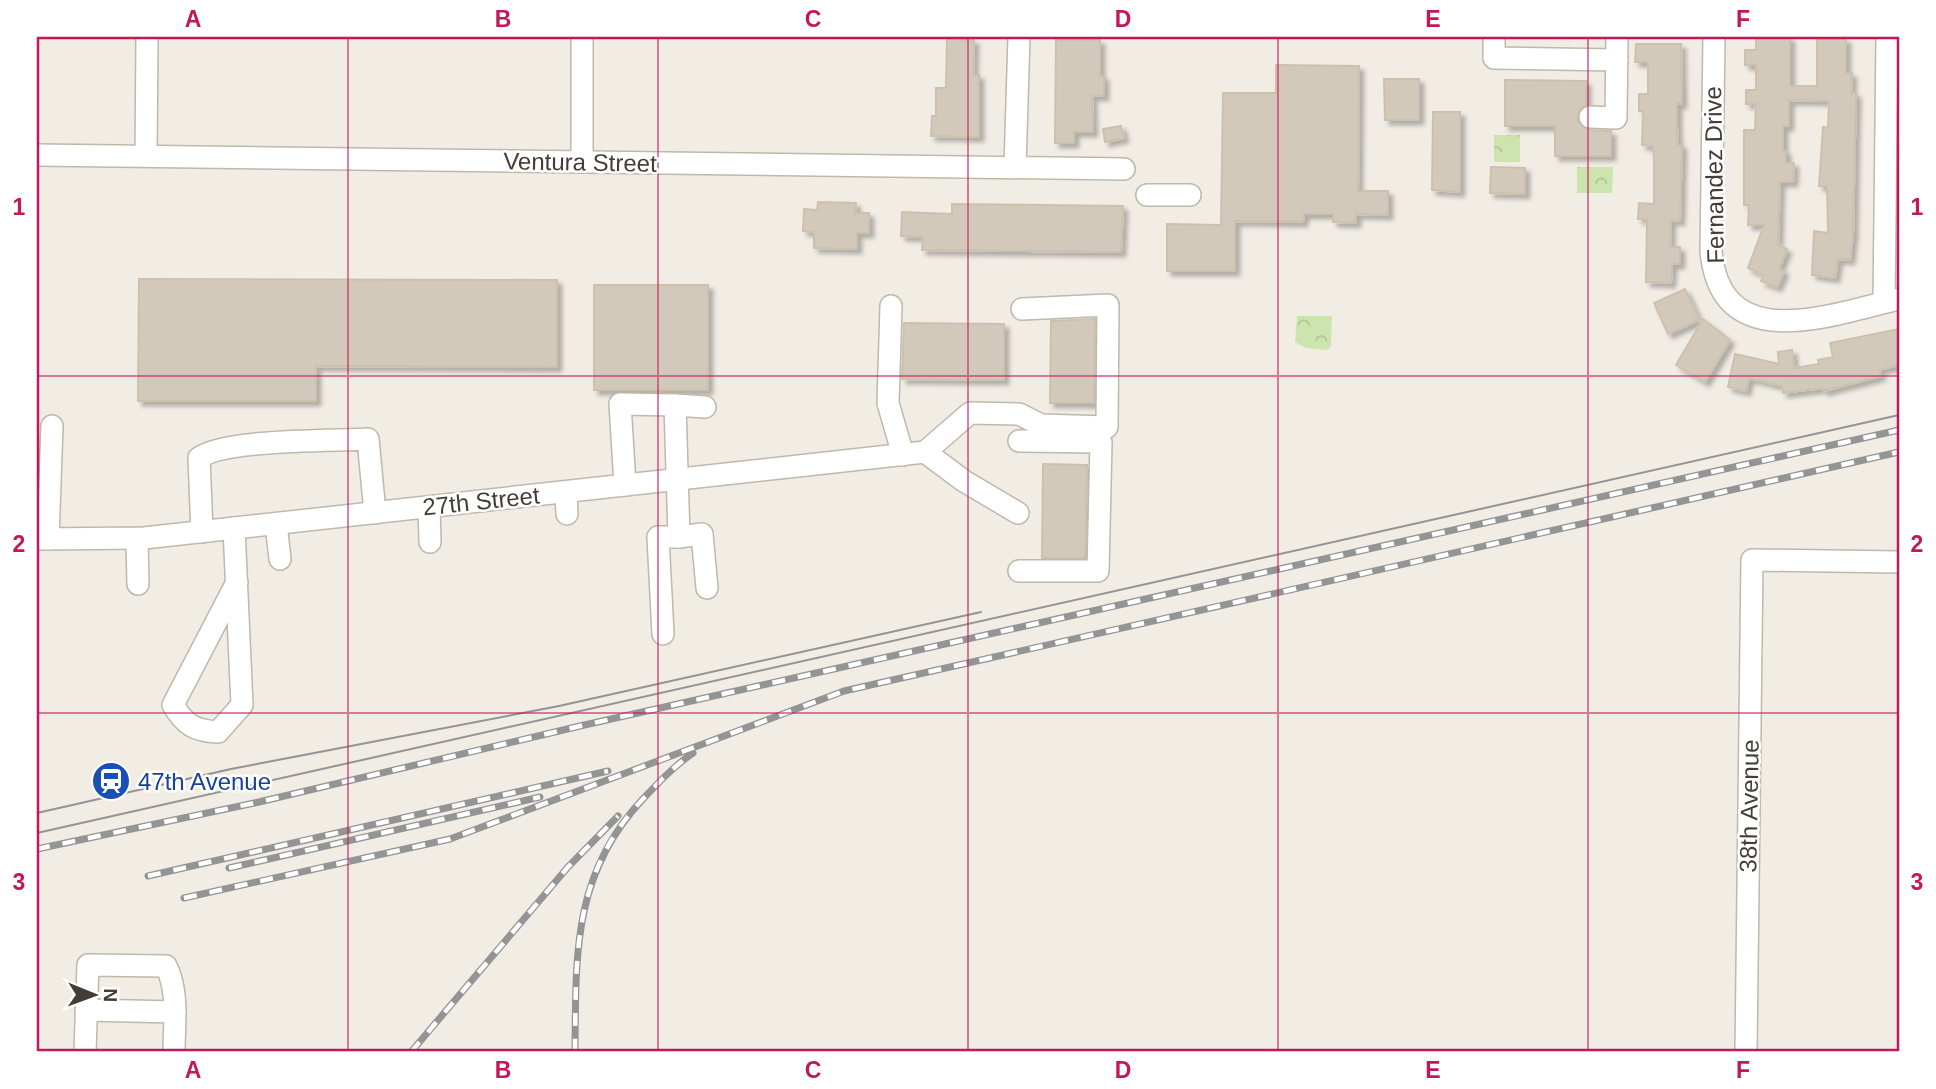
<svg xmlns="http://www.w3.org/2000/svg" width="1936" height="1089" font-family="Helvetica,sans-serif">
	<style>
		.forest { fill: url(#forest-crowns) }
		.building { fill: #d2c9bb; stroke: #cdc1ae; stroke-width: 2; filter: url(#shadow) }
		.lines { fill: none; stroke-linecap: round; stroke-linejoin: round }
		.minor-casing { stroke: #bfb8ab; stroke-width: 24 }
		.minor { stroke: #fff; stroke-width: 21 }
		.tram { stroke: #949494; stroke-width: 2 }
		.rail-casing { stroke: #949494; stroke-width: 7 }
		.rail { stroke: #fff; stroke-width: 4.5; stroke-dasharray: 13; stroke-linecap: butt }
		.grid { fill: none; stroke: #c2185b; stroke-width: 2; stroke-opacity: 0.55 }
		.labels { text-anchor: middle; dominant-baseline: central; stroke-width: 5; stroke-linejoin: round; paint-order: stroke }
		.street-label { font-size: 24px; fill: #433e35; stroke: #fff }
		.transit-label { font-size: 24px; fill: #164399; stroke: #fff; text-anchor: start }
		.neatline { fill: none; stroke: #c2185b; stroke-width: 2.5 }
		.grid-label { font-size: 23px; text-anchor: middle; font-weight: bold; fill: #c2185b }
	</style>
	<defs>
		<pattern id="forest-crowns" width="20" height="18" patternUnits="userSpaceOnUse" patternTransform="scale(1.75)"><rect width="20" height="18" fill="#cde4af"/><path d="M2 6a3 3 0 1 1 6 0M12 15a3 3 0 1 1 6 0" fill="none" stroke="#b1c597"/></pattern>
		<filter id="shadow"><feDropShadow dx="4.5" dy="4.5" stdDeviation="2" flood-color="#0004"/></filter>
	</defs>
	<rect width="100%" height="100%" fill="#f1ede5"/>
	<g class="forest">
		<rect x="1494" y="135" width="26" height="27"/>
		<path d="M1577 167H1613L1612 193H1577Z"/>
		<path d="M1297 316H1332L1331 346 1328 350 1306 348 1295 342Z"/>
	</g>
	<g class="building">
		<path d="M1756 37H1790V86H1817V39H1846V73H1852L1851 93H1856L1853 234 1850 260 1838 259 1835 278 1812 275 1814 231 1828 233 1827 186H1819L1823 127 1828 128 1829 101 1789 100V126H1783V151H1786V163H1794L1793 182H1780L1778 245 1787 249 1779 269 1784 271 1777 287 1761 281 1764 275 1748 268 1764 225H1748L1749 205H1744V130H1755L1756 104H1746V90H1756V65H1745V50H1756Z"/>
		<path d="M947 39 974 40 973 75H979V137L931 136 932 116H936V88H946Z"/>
		<path d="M1056 40H1100V76H1104V96H1092L1093 132H1074V143H1055Z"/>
		<path d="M1636 44H1681L1682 104 1677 103V127L1678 145H1682L1680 221 1671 220 1670 247H1680V264H1672L1671 283 1646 282 1647 219H1638L1639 203 1654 204V161L1653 146 1642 145 1643 111H1639V94H1648V62H1635Z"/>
		<path d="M1276 65 1359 66 1358 191H1388V215L1356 214V223L1333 222V214H1304L1303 222 1235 221V271H1167V224L1221 225 1223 93H1276Z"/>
		<path d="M1384 79H1419V120H1385Z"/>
		<path d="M1505 80 1586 81V105L1579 111 1578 122 1589 130 1611 131V156H1555V126H1505Z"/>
		<path d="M1433 112H1460V192L1432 190Z"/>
		<path d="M1121 126 1124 138 1105 142 1103 129Z"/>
		<path d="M1491 167 1525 168V194L1490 193Z"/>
		<path d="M818 202 856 203 855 213H869V233H857V249L814 248V232L803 231 804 209 817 210Z"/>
		<path d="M952 204 1123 206 1121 252 922 250 923 237 901 236 902 212 952 214Z"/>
		<path d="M139 279 557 280V367L316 366V401H138Z"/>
		<rect x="594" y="285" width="114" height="105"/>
		<path d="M1685 289 1699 320 1668 334 1654 303Z"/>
		<path d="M1095 319 1094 403H1050L1051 321Z"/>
		<path d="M1703 319 1730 340 1705 382 1676 365Z"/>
		<path d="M904 323 1004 324V380L902 379Z"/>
		<path d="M1899 329V365L1879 370 1881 376 1824 391 1823 388 1783 393 1782 386 1749 378 1746 391 1728 387 1735 354 1779 364 1778 352 1792 350 1794 368 1819 364 1818 360 1833 357 1830 343Z"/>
		<path d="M1043 464 1087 465 1085 558H1042Z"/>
	</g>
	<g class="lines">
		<defs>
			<g id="minor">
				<path d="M1494 37V58L1617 60"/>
				<path d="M1714 37 1711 251C1721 358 1832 314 1899 299"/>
				<path d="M1590 117 1616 118 1617 37"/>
				<path d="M37 155 1124 169"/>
				<path d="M146 156 147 37"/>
				<path d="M582 162V37"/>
				<path d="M1015 167 1019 37"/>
				<path d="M1147 195H1190"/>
				<path d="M1884 302 1887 37"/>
				<path d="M891 306 888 403 903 455"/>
				<path d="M705 407 675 405 679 537 702 534 707 588"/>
				<path d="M1019 441 1101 442 1098 571H1019"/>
				<path d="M925 452 970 413 1019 414 1041 425 1107 427 1108 305 1022 309"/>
				<path d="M925 452 964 481 1018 513"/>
				<path d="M625 485 620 404 675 405"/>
				<path d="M566 492 567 514"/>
				<path d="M429 507 430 542"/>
				<path d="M276 524 280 559"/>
				<path d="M234 528 242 705 218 732C195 731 185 725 173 705L237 582"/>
				<path d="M202 532 199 458C223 439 333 441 368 439L375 513"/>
				<path d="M37 539 144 538 925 452"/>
				<path d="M48 539 52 426"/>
				<path d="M137 539 138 584"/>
				<path d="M663 634 658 537H679"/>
				<path d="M86 1010 175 1012"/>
				<path d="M85 1052 88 965 166 966C179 991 174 1024 174 1052"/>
				<path d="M1746 1052 1752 560 1899 562"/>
			</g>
		</defs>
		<use href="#minor" class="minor-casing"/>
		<use href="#minor" class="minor"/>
		<g class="tram">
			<path d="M37 813 231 769 559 706 981 612"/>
			<path d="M37 833 1899 415"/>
		</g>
		<defs>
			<g id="rail">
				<path d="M37 849 259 802 580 726 1899 430"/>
				<path d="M229 868 540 797"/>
				<path d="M148 876 608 771"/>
				<path d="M184 898 450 839 844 691 1899 452"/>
				<path d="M411 1052 568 867 618 816"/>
				<path d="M575 1052C576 956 572 875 642 800 658 783 674 766 693 753"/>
			</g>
		</defs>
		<use href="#rail" class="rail-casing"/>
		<use href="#rail" class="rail"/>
	</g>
	<path class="grid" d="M348 37V1052M658 37V1052M968 37V1052M1278 37V1052M1588 37V1052M37 376H1899M37 713H1899"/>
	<defs>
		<symbol id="station-disc" viewBox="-11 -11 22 22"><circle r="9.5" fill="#1a4fb4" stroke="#fff"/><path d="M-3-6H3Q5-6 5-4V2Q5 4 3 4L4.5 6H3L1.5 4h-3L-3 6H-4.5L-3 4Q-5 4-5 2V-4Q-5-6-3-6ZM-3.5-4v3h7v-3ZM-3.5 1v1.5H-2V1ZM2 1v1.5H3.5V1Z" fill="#fff"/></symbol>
	</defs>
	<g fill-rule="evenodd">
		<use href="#station-disc" x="89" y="759" width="44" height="44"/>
	</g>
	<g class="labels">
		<g class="street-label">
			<text transform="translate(580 162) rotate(1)">Ventura Street</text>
			<text transform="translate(1714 175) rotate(-91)">Fernandez Drive</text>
			<text transform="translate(481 501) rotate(-6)">27th Street</text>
			<text transform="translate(1749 806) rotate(-89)">38th Avenue</text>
		</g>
		<g class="transit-label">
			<text x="138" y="781">47th Avenue</text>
		</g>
	</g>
	<rect width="1936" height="1089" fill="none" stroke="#ffffff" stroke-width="77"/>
	<g transform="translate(94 995) rotate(91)" stroke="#ffffff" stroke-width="5" paint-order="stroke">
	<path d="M0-5L12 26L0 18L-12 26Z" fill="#433e35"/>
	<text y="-10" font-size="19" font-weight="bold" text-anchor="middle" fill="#433e35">N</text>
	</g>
	<rect x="38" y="38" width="1860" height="1012" class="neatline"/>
	<g class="grid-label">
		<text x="193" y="27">A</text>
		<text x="503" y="27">B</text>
		<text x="813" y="27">C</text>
		<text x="1123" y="27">D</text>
		<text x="1433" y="27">E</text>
		<text x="1743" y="27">F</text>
		<text x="19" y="215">1</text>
		<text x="1917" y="215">1</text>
		<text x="19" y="552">2</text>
		<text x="1917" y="552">2</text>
		<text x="19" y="890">3</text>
		<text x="1917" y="890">3</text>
		<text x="193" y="1078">A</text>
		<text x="503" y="1078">B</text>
		<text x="813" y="1078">C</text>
		<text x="1123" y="1078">D</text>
		<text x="1433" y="1078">E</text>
		<text x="1743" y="1078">F</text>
	</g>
</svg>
